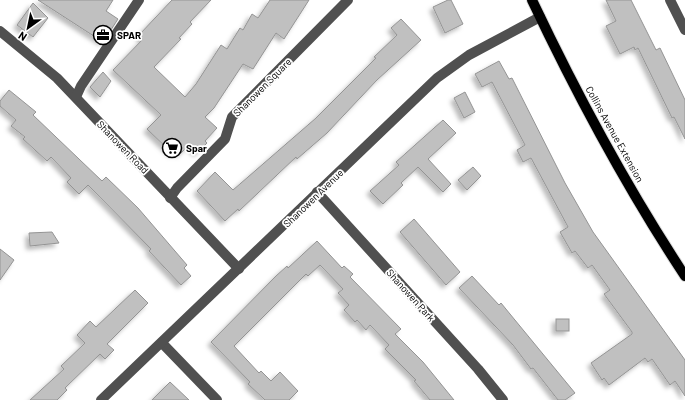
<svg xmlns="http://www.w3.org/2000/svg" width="685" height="400" font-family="Barlow,sans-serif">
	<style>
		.building { fill: #c0c0c0; stroke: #949494; filter: url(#shadow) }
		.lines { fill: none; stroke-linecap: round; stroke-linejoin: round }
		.major-casing { stroke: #dbdbdb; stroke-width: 12 }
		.minor { stroke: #505050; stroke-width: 10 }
		.major { stroke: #000; stroke-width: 10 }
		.labels { text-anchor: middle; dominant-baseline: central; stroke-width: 3.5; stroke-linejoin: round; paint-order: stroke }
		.poi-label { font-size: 10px; font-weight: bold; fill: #000; stroke: #fff; text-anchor: start }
		.street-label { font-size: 10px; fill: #000; stroke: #fff }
	</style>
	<defs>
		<filter id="shadow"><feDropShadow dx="-3.5" dy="3.5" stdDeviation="2" flood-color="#0004"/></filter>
	</defs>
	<rect width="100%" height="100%" fill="#fff"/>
	<g class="building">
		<path d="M38 0H113L106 11 118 19 103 42Z"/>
		<path d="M172 0H211L190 22 192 24 179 38 181 39 154 67 185 97 196 84 221 45 227 49 240 28 243 30 252 14 258 18 270 0H309L284 39 276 33 253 69 243 64 214 108 205 117 217 128 205 141 207 143 197 153 189 145 180 154 176 150 173 154 147 129 161 115 113 70 143 39 139 35Z"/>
		<path d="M448 0H451L463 24 445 33 433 7Z"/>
		<path d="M606 0H631L656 50 660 48 685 100V139L674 117 672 118 638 48 635 50 634 47 620 54 606 26 616 21Z"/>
		<path d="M33 3 48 18 33 37 17 25Z"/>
		<path d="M401 19 421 40 377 80 327 133 297 159 296 157 239 211 238 209 225 221 197 191 215 172 233 190 316 118 376 58 374 57 397 35 391 28Z"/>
		<path d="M499 61 509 79 512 78 565 183 593 232 685 360V396L675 381 670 385 652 359 648 362 645 358 609 385 604 378 602 380 591 363 632 334V332L604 294 610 290 592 265 588 268 575 251 572 253 560 232 568 227 531 158 523 162 517 150 525 145 492 82 482 87 475 74Z"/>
		<path d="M103 72 111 81 100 97 90 87Z"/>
		<path d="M9 90 36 112 33 115 102 181 106 177 138 208 187 265 184 268 191 276 181 285 149 251 151 249 88 185 79 194 67 182 71 178 51 157 47 161 23 139 25 137 11 126 16 120 0 106V101Z"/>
		<path d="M465 92 475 112 464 118 454 98Z"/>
		<path d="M443 120 456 133 428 159 451 184 443 192 418 167 401 183 403 185 383 204 370 191 399 165 396 162Z"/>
		<path d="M473 167 481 176 467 190 458 180Z"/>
		<path d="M414 219 460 272 446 285 400 232Z"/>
		<path d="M52 232 59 243 30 246 29 233Z"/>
		<path d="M317 241 342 268 344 266 353 274 350 277 401 329 395 334 423 362 454 400H430L414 381 416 380 385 349 389 345 370 325 366 330 357 320 355 322 344 310 349 305 338 293 343 289 320 265 308 276 306 274 234 346 259 373 261 371 271 381 280 372 298 391 289 400H265L248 384 250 382 211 342 276 276 287 266 288 268Z"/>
		<path d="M0 249 14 260 0 280Z"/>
		<path d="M472 276 499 305 501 303 510 314 575 393 565 400H558L533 368 531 369 513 345 459 288Z"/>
		<path d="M135 290 148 303 107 344 114 350 105 359 100 354 65 388 67 390 57 400H30L64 369 61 366 85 343 77 335 90 321 96 327Z"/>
		<rect x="556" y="319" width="13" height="12"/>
		<path d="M170 382 189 400H152Z"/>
	</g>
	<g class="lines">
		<defs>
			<path id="major" d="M532 0C577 95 627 188 685 276"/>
		</defs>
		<use href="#major" class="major-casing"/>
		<g class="minor">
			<path d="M670 0 685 30"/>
			<path d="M0 31 57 78 239 269"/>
			<path d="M76 97 81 86 139 0"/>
			<path d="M317 192 478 369 503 400"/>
			<path d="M170 198 177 188 225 139 232 117 348 0"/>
			<path d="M162 343 217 400"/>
			<path d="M101 400 437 78 469 55 540 17"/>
		</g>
		<use href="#major" class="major"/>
	</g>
	<defs>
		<symbol id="office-ring" viewBox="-11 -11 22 22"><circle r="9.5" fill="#fff" stroke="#000" stroke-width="1.5"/><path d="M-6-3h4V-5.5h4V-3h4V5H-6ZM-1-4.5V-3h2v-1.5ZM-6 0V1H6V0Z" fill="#000"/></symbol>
		<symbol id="supermarket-ring" viewBox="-11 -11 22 22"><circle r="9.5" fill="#fff" stroke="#000" stroke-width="1.5"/><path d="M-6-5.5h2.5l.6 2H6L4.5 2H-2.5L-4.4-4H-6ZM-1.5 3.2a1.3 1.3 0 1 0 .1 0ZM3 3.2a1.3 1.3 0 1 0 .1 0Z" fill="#000"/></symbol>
	</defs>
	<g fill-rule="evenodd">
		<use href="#office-ring" x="92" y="24" width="22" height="22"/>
		<use href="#supermarket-ring" x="161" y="137" width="22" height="22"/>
	</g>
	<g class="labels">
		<g class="poi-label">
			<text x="117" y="35">SPAR</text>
			<text x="186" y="148">Spar</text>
		</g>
		<g class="street-label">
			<text transform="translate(262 87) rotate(-45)">Shanowen Square</text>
			<text transform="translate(615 134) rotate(61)">Collins Avenue Extension</text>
			<text transform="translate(123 147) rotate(46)">Shanowen Road</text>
			<text transform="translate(313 198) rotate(-44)">Shanowen Avenue</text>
			<text transform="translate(411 295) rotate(48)">Shanowen Park</text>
		</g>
	</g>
	<g transform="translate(28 28) rotate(213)" stroke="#ffffff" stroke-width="3" paint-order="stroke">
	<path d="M0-3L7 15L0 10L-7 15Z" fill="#000000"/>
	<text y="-6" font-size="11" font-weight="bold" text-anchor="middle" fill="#000000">N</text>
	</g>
</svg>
